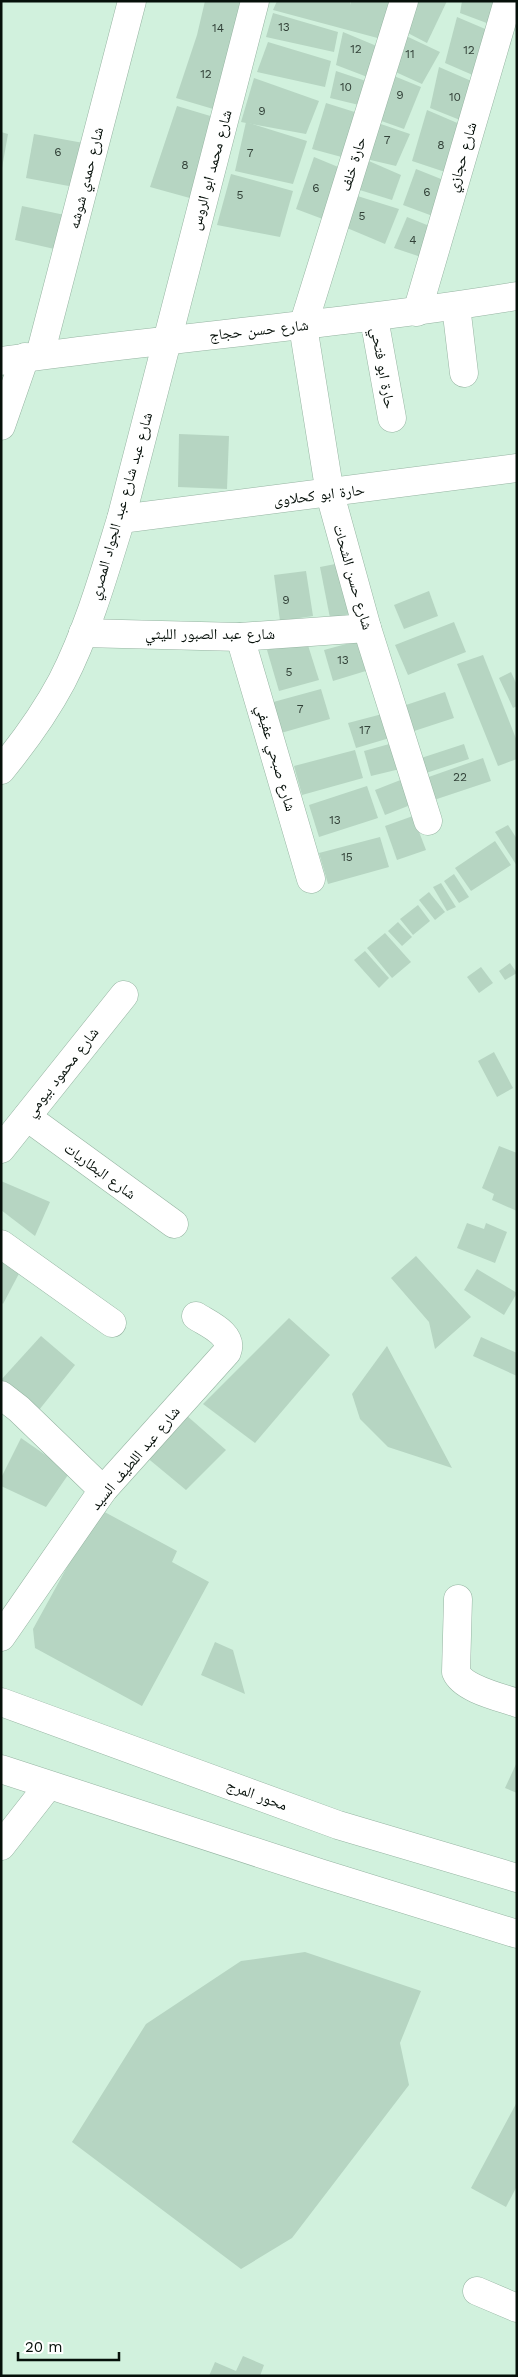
<svg xmlns="http://www.w3.org/2000/svg" width="518" height="2377" font-family="'Work Sans','Noto Naskh Arabic',sans-serif">
	<style>
		.building { fill: #b6d5c2 }
		.lines { fill: none; stroke-linecap: round; stroke-linejoin: round }
		.street-casing { stroke: #96b4a2; stroke-width: 29 }
		.secondary-casing { stroke: #96b4a2; stroke-width: 29 }
		.street { stroke: #fff; stroke-width: 28 }
		.secondary { stroke: #fff; stroke-width: 28 }
		.labels { text-anchor: middle; dominant-baseline: central; stroke-width: 5; stroke-linejoin: round; paint-order: stroke }
		.number-label { font-size: 12px; fill: #324138 }
		.street-label { font-size: 15px; fill: #06100a; stroke: #fff }
	</style>
	<rect width="100%" height="100%" fill="#d1f1dd"/>
	<g class="building">
		<path d="M205 1H248L220 111 176 98 197 35Z"/>
		<path d="M277 1H350V5L351 1H398L385 40 273 10Z"/>
		<path d="M413 1H447L427 43 402 30Z"/>
		<path d="M462 1H500L492 25 460 13Z"/>
		<path d="M273 13 338 32 334 52 266 37Z"/>
		<path d="M457 17 490 31 475 76 445 63Z"/>
		<path d="M343 32 379 47 370 78 336 65Z"/>
		<path d="M404 35 440 52 422 84 389 69Z"/>
		<path d="M268 42 331 61 325 87 257 72Z"/>
		<path d="M439 67 476 83 465 122 430 108Z"/>
		<path d="M336 71 369 82 359 105 330 98Z"/>
		<path d="M389 74 421 87 404 129 373 118Z"/>
		<path d="M254 78 319 101 306 134 241 122Z"/>
		<path d="M326 103 361 114 349 159 312 149Z"/>
		<path d="M177 106 217 118 197 200 150 187Z"/>
		<path d="M427 110 462 125 448 173 412 161Z"/>
		<path d="M246 122 307 141 293 184 235 171Z"/>
		<path d="M375 122 410 134 396 166 362 158Z"/>
		<path d="M1 132 8 134 2 168H1Z"/>
		<path d="M34 134 100 146 90 190 26 178Z"/>
		<path d="M314 157 343 169 328 221 296 209Z"/>
		<path d="M362 158 401 175 392 200 350 187Z"/>
		<path d="M416 169 451 183 438 218 403 205Z"/>
		<path d="M231 174 293 191 280 237 217 225Z"/>
		<path d="M351 194 399 209 385 244 340 225Z"/>
		<path d="M22 206 79 218 72 253 15 240Z"/>
		<path d="M407 217 437 229 424 258 394 248Z"/>
		<path d="M179 434 229 436 227 489 178 487Z"/>
		<path d="M361 559 370 610 330 618 320 567Z"/>
		<path d="M306 571 313 616 280 621 274 575Z"/>
		<path d="M429 591 438 616 404 629 394 605Z"/>
		<path d="M454 622 466 652 408 675 395 645Z"/>
		<path d="M306 639 319 680 279 691 267 650Z"/>
		<path d="M361 640 369 670 333 681 324 650Z"/>
		<path d="M483 655 517 741V759L498 766 457 664Z"/>
		<path d="M511 672 517 685V706L513 708 499 678Z"/>
		<path d="M321 689 330 719 274 735 266 704Z"/>
		<path d="M445 692 454 718 405 734 397 708Z"/>
		<path d="M386 713 393 737 356 748 348 723Z"/>
		<path d="M393 743 400 769 371 776 364 751Z"/>
		<path d="M464 744 469 759 420 775 415 760Z"/>
		<path d="M355 750 363 778 302 795 294 766Z"/>
		<path d="M483 758 491 781 428 802 420 780Z"/>
		<path d="M403 779 413 804 385 815 375 790Z"/>
		<path d="M367 786 378 818 319 837 309 805Z"/>
		<path d="M413 816 426 850 397 860 385 826Z"/>
		<path d="M508 825 517 839V866L495 832Z"/>
		<path d="M380 837 389 867 328 884 319 853Z"/>
		<path d="M495 841 511 865 471 891 455 868Z"/>
		<path d="M454 874 469 897 459 903 444 881Z"/>
		<path d="M441 883 456 907 447 911 433 887Z"/>
		<path d="M429 892 445 912 435 920 419 900Z"/>
		<path d="M418 905 430 921 413 935 400 919Z"/>
		<path d="M398 922 412 937 402 946 388 931Z"/>
		<path d="M385 933 411 962 392 978 367 948Z"/>
		<path d="M365 951 389 978 379 988 354 960Z"/>
		<path d="M510 963 517 973 505 980 499 971Z"/>
		<path d="M481 967 493 983 479 993 467 977Z"/>
		<path d="M494 1052 513 1088 497 1097 478 1061Z"/>
		<path d="M499 1146 517 1153V1211L492 1200 494 1194 482 1188Z"/>
		<path d="M1 1181 50 1202 35 1236 1 1210Z"/>
		<path d="M467 1223 484 1229 486 1223 507 1232 495 1263 457 1248Z"/>
		<path d="M1 1250 23 1266 3 1304 1 1302Z"/>
		<path d="M416 1256 471 1317 435 1349 429 1322 391 1278Z"/>
		<path d="M477 1269 517 1293 504 1315 464 1290Z"/>
		<path d="M289 1318 330 1355 255 1443 203 1404Z"/>
		<path d="M41 1336 75 1365 31 1420 1 1395V1380Z"/>
		<path d="M481 1337 517 1353V1376L473 1356Z"/>
		<path d="M387 1346 452 1468 388 1447 360 1419 352 1394Z"/>
		<path d="M186 1415 226 1450 186 1490 145 1456Z"/>
		<path d="M21 1438 70 1472 46 1507 1 1486V1478Z"/>
		<path d="M99 1509 177 1551 172 1562 209 1582 142 1706 35 1648 33 1629Z"/>
		<path d="M215 1642 233 1650 245 1694 201 1675Z"/>
		<path d="M517 1762V1793L505 1788Z"/>
		<path d="M305 1952 421 1991 400 2043 409 2085 292 2238 241 2269 72 2142 146 2024 241 1961Z"/>
		<path d="M517 2102V2186L506 2207 471 2188Z"/>
		<path d="M243 2356 264 2365 260 2376H209L215 2362 236 2371Z"/>
	</g>
	<g class="lines">
		<defs>
			<g id="street">
				<path d="M404 1 303 326 330 494 367 628 428 821"/>
				<path d="M456 306 464 373"/>
				<path d="M417 312 508 1"/>
				<path d="M374 318 392 418"/>
				<path d="M40 355 132 1"/>
				<path d="M1 361C173 337 346 324 517 296"/>
				<path d="M1 426 25 357"/>
				<path d="M121 519 517 468"/>
				<path d="M83 633 240 637 367 628"/>
				<path d="M240 637 311 879"/>
				<path d="M1 770C24 742 45 713 62 681 88 630 104 574 121 519L255 1"/>
				<path d="M27 1117 174 1224"/>
				<path d="M1 1149 124 995"/>
				<path d="M1 1244 112 1323"/>
				<path d="M1 1395 19 1409 103 1490"/>
				<path d="M458 1599 456 1672C463 1689 500 1697 517 1703"/>
				<path d="M1 1637 103 1490 227 1352C234 1334 208 1324 196 1316"/>
				<path d="M1 1846 48 1786"/>
				<path d="M477 2291 517 2308"/>
			</g>
			<g id="secondary">
				<path d="M1 1702 338 1825 517 1878"/>
				<path d="M1 1769 320 1873 517 1934"/>
			</g>
		</defs>
		<use href="#street" class="street-casing"/>
		<use href="#secondary" class="secondary-casing"/>
		<use href="#street" class="street"/>
		<use href="#secondary" class="secondary"/>
	</g>
	<g class="labels">
		<g class="number-label">
			<text x="284" y="27">13</text>
			<text x="218" y="28">14</text>
			<text x="356" y="49">12</text>
			<text x="469" y="50">12</text>
			<text x="410" y="54">11</text>
			<text x="206" y="74">12</text>
			<text x="346" y="87">10</text>
			<text x="400" y="95">9</text>
			<text x="455" y="97">10</text>
			<text x="262" y="111">9</text>
			<text x="387" y="140">7</text>
			<text x="441" y="145">8</text>
			<text x="58" y="152">6</text>
			<text x="250" y="153">7</text>
			<text x="185" y="165">8</text>
			<text x="316" y="188">6</text>
			<text x="427" y="192">6</text>
			<text x="240" y="195">5</text>
			<text x="362" y="216">5</text>
			<text x="413" y="240">4</text>
			<text x="286" y="600">9</text>
			<text x="343" y="660">13</text>
			<text x="289" y="672">5</text>
			<text x="300" y="709">7</text>
			<text x="365" y="730">17</text>
			<text x="460" y="777">22</text>
			<text x="335" y="820">13</text>
			<text x="347" y="857">15</text>
		</g>
		<g class="street-label">
			<text transform="translate(462 157) rotate(-74)">شارع حجازي</text>
			<text transform="translate(353 164) rotate(-73)">حارة خلف</text>
			<text transform="translate(211 170) rotate(-75)">شارع محمد ابو الروس</text>
			<text transform="translate(86 178) rotate(-76)">شارع حمدي شوشه</text>
			<text transform="translate(259 330) rotate(-6)">شارع حسن حجاج</text>
			<text transform="translate(383 368) rotate(80)">حارة ابو فتحي</text>
			<text transform="translate(319 495) rotate(-7)">حارة ابو كحلاوى</text>
			<text transform="translate(121 506) rotate(-74)">شارع عبد شارع عبد الجواد المصري</text>
			<text transform="translate(353 577) rotate(74)">شارع حسن الشحات</text>
			<text x="210" y="634">شارع عبد الصبور الليثي</text>
			<text transform="translate(276 758) rotate(74)">شارع صبحي عفيفي</text>
			<text transform="translate(62 1072) rotate(-52)">شارع محمود بيومي</text>
			<text transform="translate(100 1171) rotate(36)">شارع البطاريات</text>
			<text transform="translate(135 1458) rotate(-50)">شارع عبد اللطيف السيد</text>
			<text transform="translate(257 1795) rotate(20)">محور المرج</text>
		</g>
	</g>
	<rect width="518" height="2377" fill="none" stroke="#06100a" stroke-width="5"/>
	<path d="M18 2352v8h101v-8" fill="none" stroke="#06100a" stroke-width="2.5"/>
	<text x="25" y="2352" font-size="15" fill="#06100a" stroke="#ffffff" stroke-width="4" paint-order="stroke">20 m</text>
</svg>
